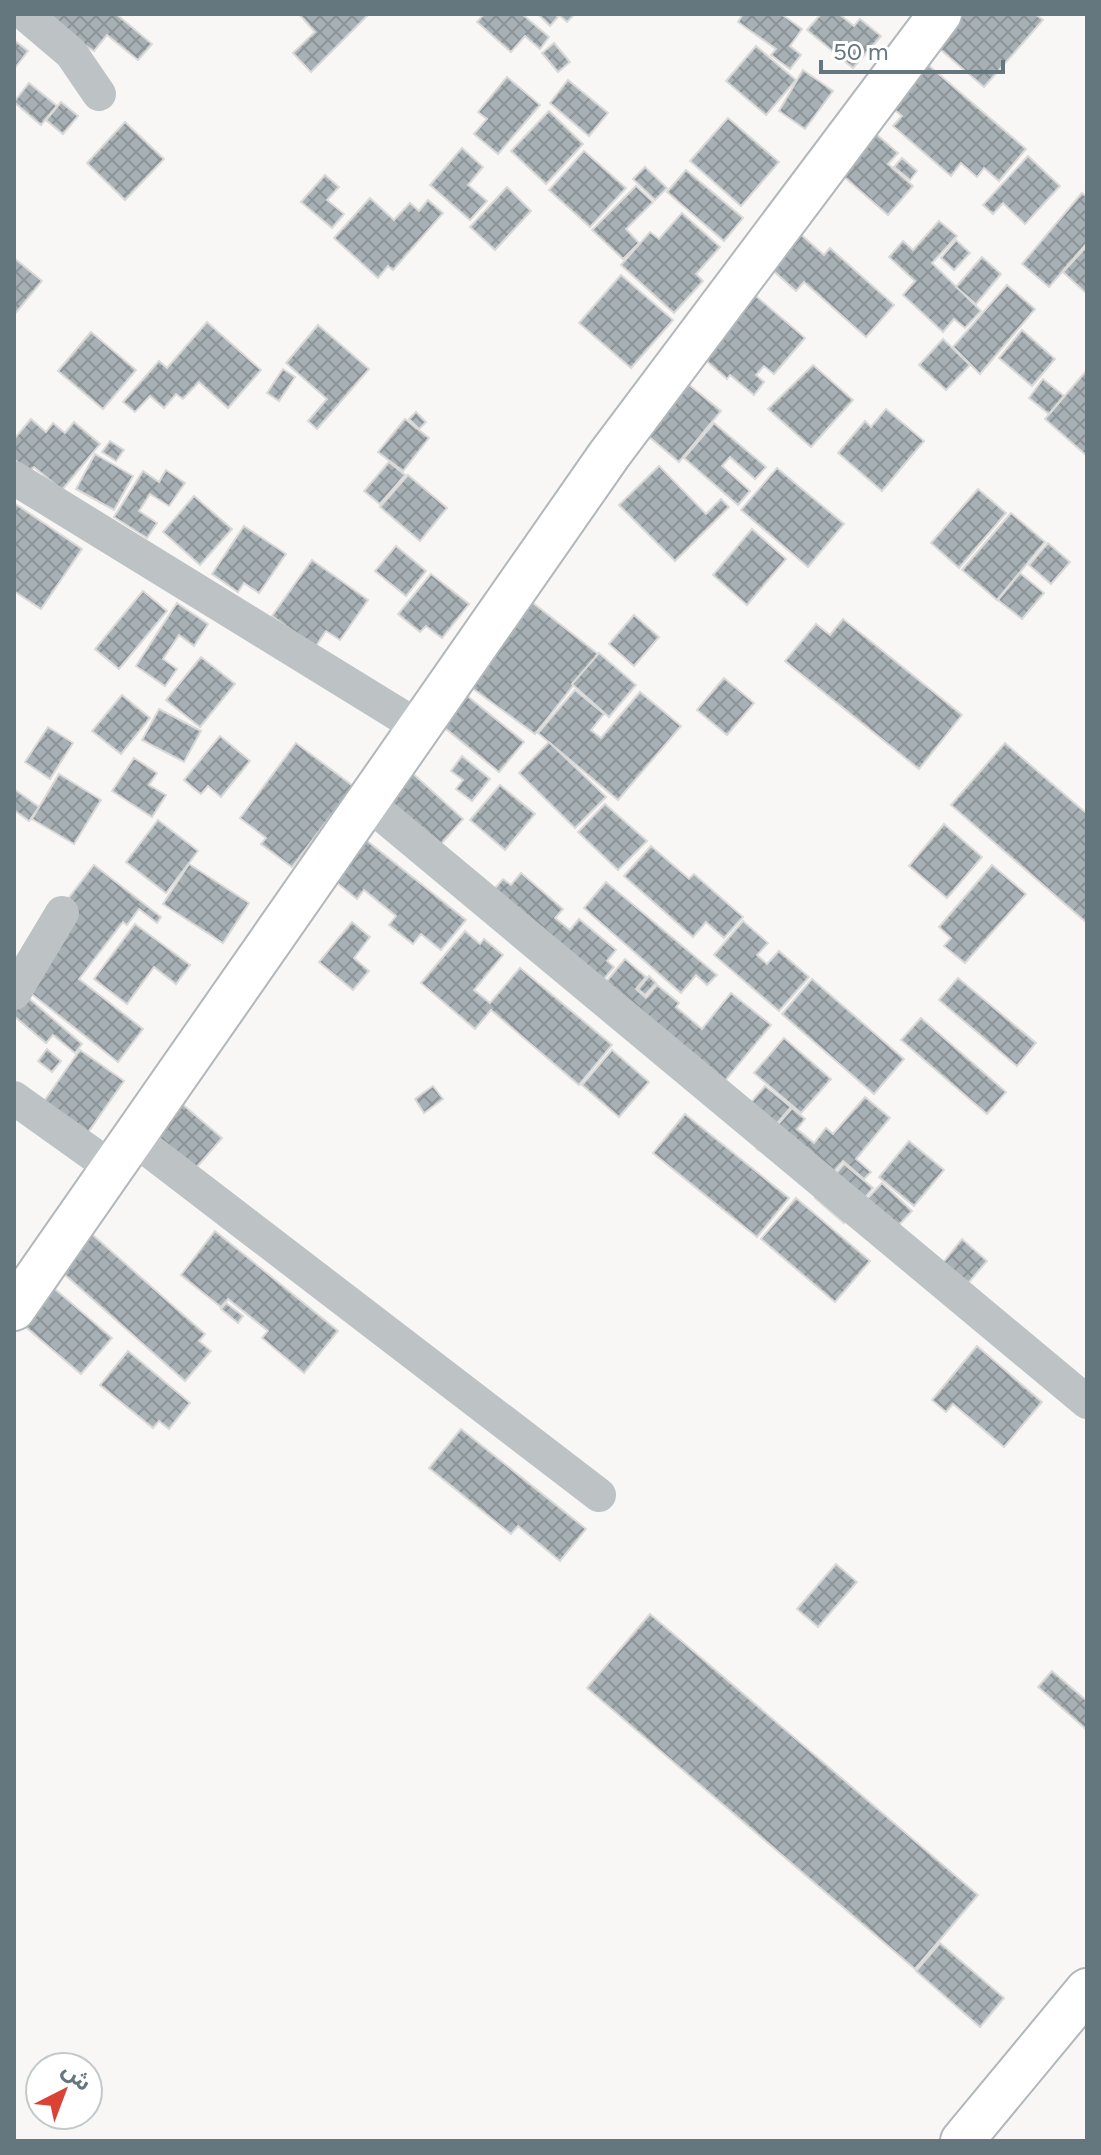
<svg xmlns="http://www.w3.org/2000/svg" width="1101" height="2155" font-family="Figtree,'Noto Sans Arabic',sans-serif">
	<style>
		.building { fill: url(#building-cross-hatch); stroke: #d9d9d8; stroke-width: 2 }
		.lines { fill: none; stroke-linecap: round; stroke-linejoin: round }
		.major-casing { stroke: #b1b7ba; stroke-width: 46 }
		.minor { stroke: #bdc3c5; stroke-width: 34 }
		.major { stroke: #fff; stroke-width: 42 }
	</style>
	<defs>
		<pattern id="building-cross-hatch" width="8" height="8" patternUnits="userSpaceOnUse" patternTransform="scale(2)"><rect width="8" height="8" fill="#a7b0b4"/><path d="M0 0l8 8M0 8l8-8" fill="none" stroke="#8c9498"/></pattern>
	</defs>
	<rect width="100%" height="100%" fill="#f8f7f5"/>
	<g class="building">
		<path d="M34 14H116L152 44 138 60 107 35 94 51Z"/>
		<path d="M369 14 311 72 293 53 315 32 299 14Z"/>
		<path d="M484 14H522L549 37 540 49 525 36 511 52 477 22Z"/>
		<path d="M538 14H555L558 17 550 26Z"/>
		<path d="M558 14H575L567 22Z"/>
		<path d="M743 14H781L802 29 790 46 801 55 790 69 771 55 776 49 738 22Z"/>
		<path d="M821 14H839L854 26 860 19 881 36 853 68 807 30Z"/>
		<path d="M947 14H1035L1043 20 984 87 927 38Z"/>
		<path d="M14 40 28 51 14 69Z"/>
		<path d="M554 43 570 62 558 72 542 53Z"/>
		<path d="M756 46 796 80 766 115 726 81Z"/>
		<path d="M920 58 1026 149 999 181 984 168 977 177 961 163 951 176 893 126 902 116 883 100Z"/>
		<path d="M803 70 833 91 805 129 779 111Z"/>
		<path d="M507 77 540 105 498 154 474 134 487 119 478 112Z"/>
		<path d="M568 80 608 113 589 136 550 103Z"/>
		<path d="M29 83 57 106 41 125 14 102Z"/>
		<path d="M61 102 78 116 63 134 46 120Z"/>
		<path d="M549 111 583 144 546 184 511 151Z"/>
		<path d="M728 118 779 162 741 206 690 161Z"/>
		<path d="M125 122 164 159 125 200 87 163Z"/>
		<path d="M869 128 898 153 888 164 913 186 888 215 834 168Z"/>
		<path d="M462 148 483 167 468 185 487 201 470 220 430 185Z"/>
		<path d="M584 151 626 188 590 227 549 190Z"/>
		<path d="M1028 156 1060 186 1025 224 1003 203 993 214 983 205Z"/>
		<path d="M902 158 917 171 910 180 894 167Z"/>
		<path d="M645 167 667 188 655 200 633 179Z"/>
		<path d="M686 170 743 218 724 241 667 192Z"/>
		<path d="M325 175 339 187 327 200 344 214 332 228 301 202Z"/>
		<path d="M636 186 653 202 626 229 639 243 623 259 592 230Z"/>
		<path d="M507 187 531 211 495 250 470 227Z"/>
		<path d="M1082 193 1087 197V243L1049 287 1022 264Z"/>
		<path d="M370 198 394 220 410 203 419 211 428 200 443 213 393 270 388 266 378 278 334 238Z"/>
		<path d="M682 213 720 247 696 274 703 281 674 313 621 265 650 232 659 239Z"/>
		<path d="M780 216 824 255 830 248 894 305 866 337 804 282 796 291 750 250Z"/>
		<path d="M939 221 957 236 932 263 981 311 965 328 954 319 943 332 903 295 915 281 889 257 903 241 913 250Z"/>
		<path d="M956 240 970 253 954 270 941 258Z"/>
		<path d="M1087 246V294L1063 272Z"/>
		<path d="M982 257 1001 274 976 304 956 287Z"/>
		<path d="M14 258 42 281 14 315Z"/>
		<path d="M621 275 673 320 631 368 579 323Z"/>
		<path d="M743 285 805 338 774 374 764 366 756 375 764 382 754 395 730 375 727 379 692 348Z"/>
		<path d="M1007 285 1035 309 980 374 953 347Z"/>
		<path d="M207 322 261 370 228 408 199 382 183 399 176 394 164 408 150 396 135 412 123 402 159 361 167 368Z"/>
		<path d="M318 325 369 369 317 429 308 421 327 399 286 363Z"/>
		<path d="M1022 330 1055 359 1032 386 999 358Z"/>
		<path d="M91 332 136 370 103 409 58 371Z"/>
		<path d="M943 339 970 365 946 390 919 365Z"/>
		<path d="M813 365 853 400 811 447 768 409Z"/>
		<path d="M283 369 295 377 279 401 267 393Z"/>
		<path d="M1087 370V456L1045 419Z"/>
		<path d="M677 375 721 411 679 462 635 425Z"/>
		<path d="M1043 379 1064 396 1049 414 1029 398Z"/>
		<path d="M886 409 924 441 882 491 838 453 865 421 871 427Z"/>
		<path d="M416 412 426 422 419 429 409 419Z"/>
		<path d="M31 419 46 432 53 423 65 433 74 422 100 444 62 490 34 467 29 472 14 459V439Z"/>
		<path d="M405 419 429 438 403 471 378 452Z"/>
		<path d="M714 423 766 467 755 479 730 457 722 466 750 491 738 505 684 458Z"/>
		<path d="M110 441 124 450 116 461 102 452Z"/>
		<path d="M95 454 133 476 114 510 76 489Z"/>
		<path d="M389 462 405 475 380 504 364 491Z"/>
		<path d="M659 466 706 514 721 499 729 507 675 561 619 505Z"/>
		<path d="M777 468 844 524 808 567 741 510Z"/>
		<path d="M166 470 185 483 169 506 150 494 139 511 157 523 147 538 114 517 143 471 159 482Z"/>
		<path d="M408 475 447 508 420 541 380 507Z"/>
		<path d="M978 489 1006 513 959 568 931 543Z"/>
		<path d="M194 496 232 529 200 565 163 532Z"/>
		<path d="M14 503 82 549 41 609 14 591Z"/>
		<path d="M1011 513 1045 542 997 600 962 570Z"/>
		<path d="M244 526 286 554 259 593 244 583 238 592 212 574Z"/>
		<path d="M752 529 786 559 747 605 713 575Z"/>
		<path d="M1048 543 1070 562 1051 584 1029 565Z"/>
		<path d="M396 546 426 571 406 596 375 571Z"/>
		<path d="M312 560 368 600 340 640 326 631 315 647 272 616Z"/>
		<path d="M1020 573 1044 593 1022 619 998 600Z"/>
		<path d="M431 574 469 604 442 638 426 626 420 632 398 614Z"/>
		<path d="M143 591 167 611 119 669 95 649Z"/>
		<path d="M519 592 598 654 535 734 468 685Z"/>
		<path d="M177 603 208 624 194 646 179 635 163 659 177 669 165 686 136 666Z"/>
		<path d="M634 615 659 637 634 666 609 644Z"/>
		<path d="M843 619 962 715 919 769 785 661 816 624 830 635Z"/>
		<path d="M599 653 636 685 609 717 572 684Z"/>
		<path d="M201 657 235 684 200 727 166 700Z"/>
		<path d="M724 678 754 703 727 735 697 710Z"/>
		<path d="M455 686 524 742 499 772 430 716Z"/>
		<path d="M575 690 604 714 591 730 601 738 640 692 681 726 618 800 538 733Z"/>
		<path d="M122 695 150 718 121 754 92 731Z"/>
		<path d="M159 709 201 731 184 762 142 740Z"/>
		<path d="M48 727 73 743 50 779 25 762Z"/>
		<path d="M220 736 250 761 221 797 208 786 201 794 184 780Z"/>
		<path d="M549 742 606 797 575 828 519 773Z"/>
		<path d="M296 743 353 786 292 867 261 844 266 838 240 818Z"/>
		<path d="M1005 743 1087 814V923L951 805Z"/>
		<path d="M462 756 490 779 472 801 456 789 463 780 451 771Z"/>
		<path d="M134 758 157 773 149 785 166 795 152 817 112 791Z"/>
		<path d="M399 761 463 819 441 844 358 805Z"/>
		<path d="M59 774 101 800 74 844 32 819Z"/>
		<path d="M500 785 535 814 505 850 470 820Z"/>
		<path d="M14 789 39 807 29 821 14 810Z"/>
		<path d="M605 804 647 841 618 870 578 832Z"/>
		<path d="M158 820 198 851 166 893 126 862Z"/>
		<path d="M346 824 466 920 441 950 421 934 413 944 389 925 396 916 364 890 357 899 314 864Z"/>
		<path d="M944 824 982 857 947 898 909 866Z"/>
		<path d="M651 846 689 879 694 874 743 917 724 938 706 922 693 937 624 876Z"/>
		<path d="M189 864 249 903 223 943 163 904Z"/>
		<path d="M94 865 161 917 157 923 139 909 127 925 123 922 79 979 143 1029 118 1062 14 980V969Z"/>
		<path d="M992 865 1026 894 965 963 944 946 951 938 939 927Z"/>
		<path d="M521 873 563 909 555 918 570 930 579 919 616 950 607 961 614 967 587 999 479 907 503 879 511 885Z"/>
		<path d="M606 882 717 975 707 985 696 975 681 993 584 908Z"/>
		<path d="M743 921 768 943 757 955 767 964 779 951 809 977 779 1011 714 955Z"/>
		<path d="M352 922 370 937 354 958 369 971 353 990 319 962Z"/>
		<path d="M135 924 190 965 176 984 154 967 127 1004 94 979Z"/>
		<path d="M465 931 480 944 484 939 503 955 474 990 490 1003 520 968 612 1045 579 1085 491 1010 475 1029 421 983Z"/>
		<path d="M625 959 646 977 636 989 646 998 657 985 679 1003 676 1007 702 1029 731 993 771 1025 710 1099 590 1001Z"/>
		<path d="M649 976 656 983 645 995 638 989Z"/>
		<path d="M958 978 1036 1043 1017 1066 939 1000Z"/>
		<path d="M812 979 904 1059 874 1094 782 1014Z"/>
		<path d="M25 995 82 1044 75 1053 53 1035 46 1043 14 1016V1008Z"/>
		<path d="M921 1018 1006 1092 987 1114 901 1040Z"/>
		<path d="M784 1038 831 1079 801 1113 754 1073Z"/>
		<path d="M47 1049 61 1061 52 1072 38 1061Z"/>
		<path d="M80 1050 124 1081 79 1145 35 1114Z"/>
		<path d="M612 1050 649 1082 619 1117 582 1085Z"/>
		<path d="M433 1086 443 1099 424 1113 415 1099Z"/>
		<path d="M765 1086 791 1107 760 1143 735 1121Z"/>
		<path d="M174 1097 222 1138 182 1184 134 1144Z"/>
		<path d="M865 1097 890 1118 856 1159 871 1172 864 1179 843 1161 820 1188 757 1149 792 1108 805 1119 797 1129 814 1143 826 1128 833 1134Z"/>
		<path d="M685 1114 789 1198 757 1237 653 1153Z"/>
		<path d="M909 1141 944 1170 914 1206 879 1177Z"/>
		<path d="M844 1164 873 1188 844 1223 815 1198Z"/>
		<path d="M882 1183 912 1211 882 1243 852 1215Z"/>
		<path d="M796 1198 870 1261 835 1302 761 1239Z"/>
		<path d="M77 1221 205 1334 199 1341 211 1351 185 1381 46 1258Z"/>
		<path d="M215 1231 338 1331 304 1373 262 1338 268 1331 228 1299 221 1307 181 1275Z"/>
		<path d="M962 1239 987 1261 963 1289 938 1269Z"/>
		<path d="M42 1278 112 1338 81 1374 14 1317Z"/>
		<path d="M226 1303 243 1316 238 1323 221 1309Z"/>
		<path d="M977 1346 1042 1402 1004 1447 953 1404 946 1412 932 1400Z"/>
		<path d="M128 1351 190 1403 169 1429 159 1421 153 1428 100 1385Z"/>
		<path d="M461 1429 586 1529 560 1561 518 1526 511 1534 429 1468Z"/>
		<path d="M836 1564 857 1582 818 1627 797 1609Z"/>
		<path d="M650 1614 978 1895 915 1969 587 1688Z"/>
		<path d="M1052 1671 1087 1701V1730L1038 1687Z"/>
		<path d="M940 1943 1004 1998 980 2027 916 1971Z"/>
	</g>
	<g class="lines">
		<defs>
			<g id="major">
				<path d="M14 1309 609 455 940 14"/>
				<path d="M962 2141 1087 1990"/>
			</g>
		</defs>
		<use href="#major" class="major-casing"/>
		<g class="minor">
			<path d="M25 14 71 53 99 94"/>
			<path d="M14 478 422 729"/>
			<path d="M369 804 1087 1402"/>
			<path d="M14 993 62 913"/>
			<path d="M14 1098 112 1168"/>
			<path d="M133 1138 599 1495"/>
		</g>
		<use href="#major" class="major"/>
	</g>
	<rect width="1101" height="2155" fill="none" stroke="#65777e" stroke-width="32"/>
	<g transform="translate(64 2091) rotate(42)"><circle r="38" fill="#ffffff" stroke="#c1c9cb" stroke-width="2"/>
	<path d="M0-6L14 30L0 20L-14 30Z" fill="#d94234"/>
	<text y="-12" font-size="22" font-weight="bold" text-anchor="middle" fill="#65777e">ش</text>
	</g>
	<path d="M821 60v12h182v-12" fill="none" stroke="#65777e" stroke-width="4"/>
	<text x="833" y="60" font-size="24" fill="#65777e" stroke="#ffffff" stroke-width="6" paint-order="stroke">50 m</text>
</svg>
